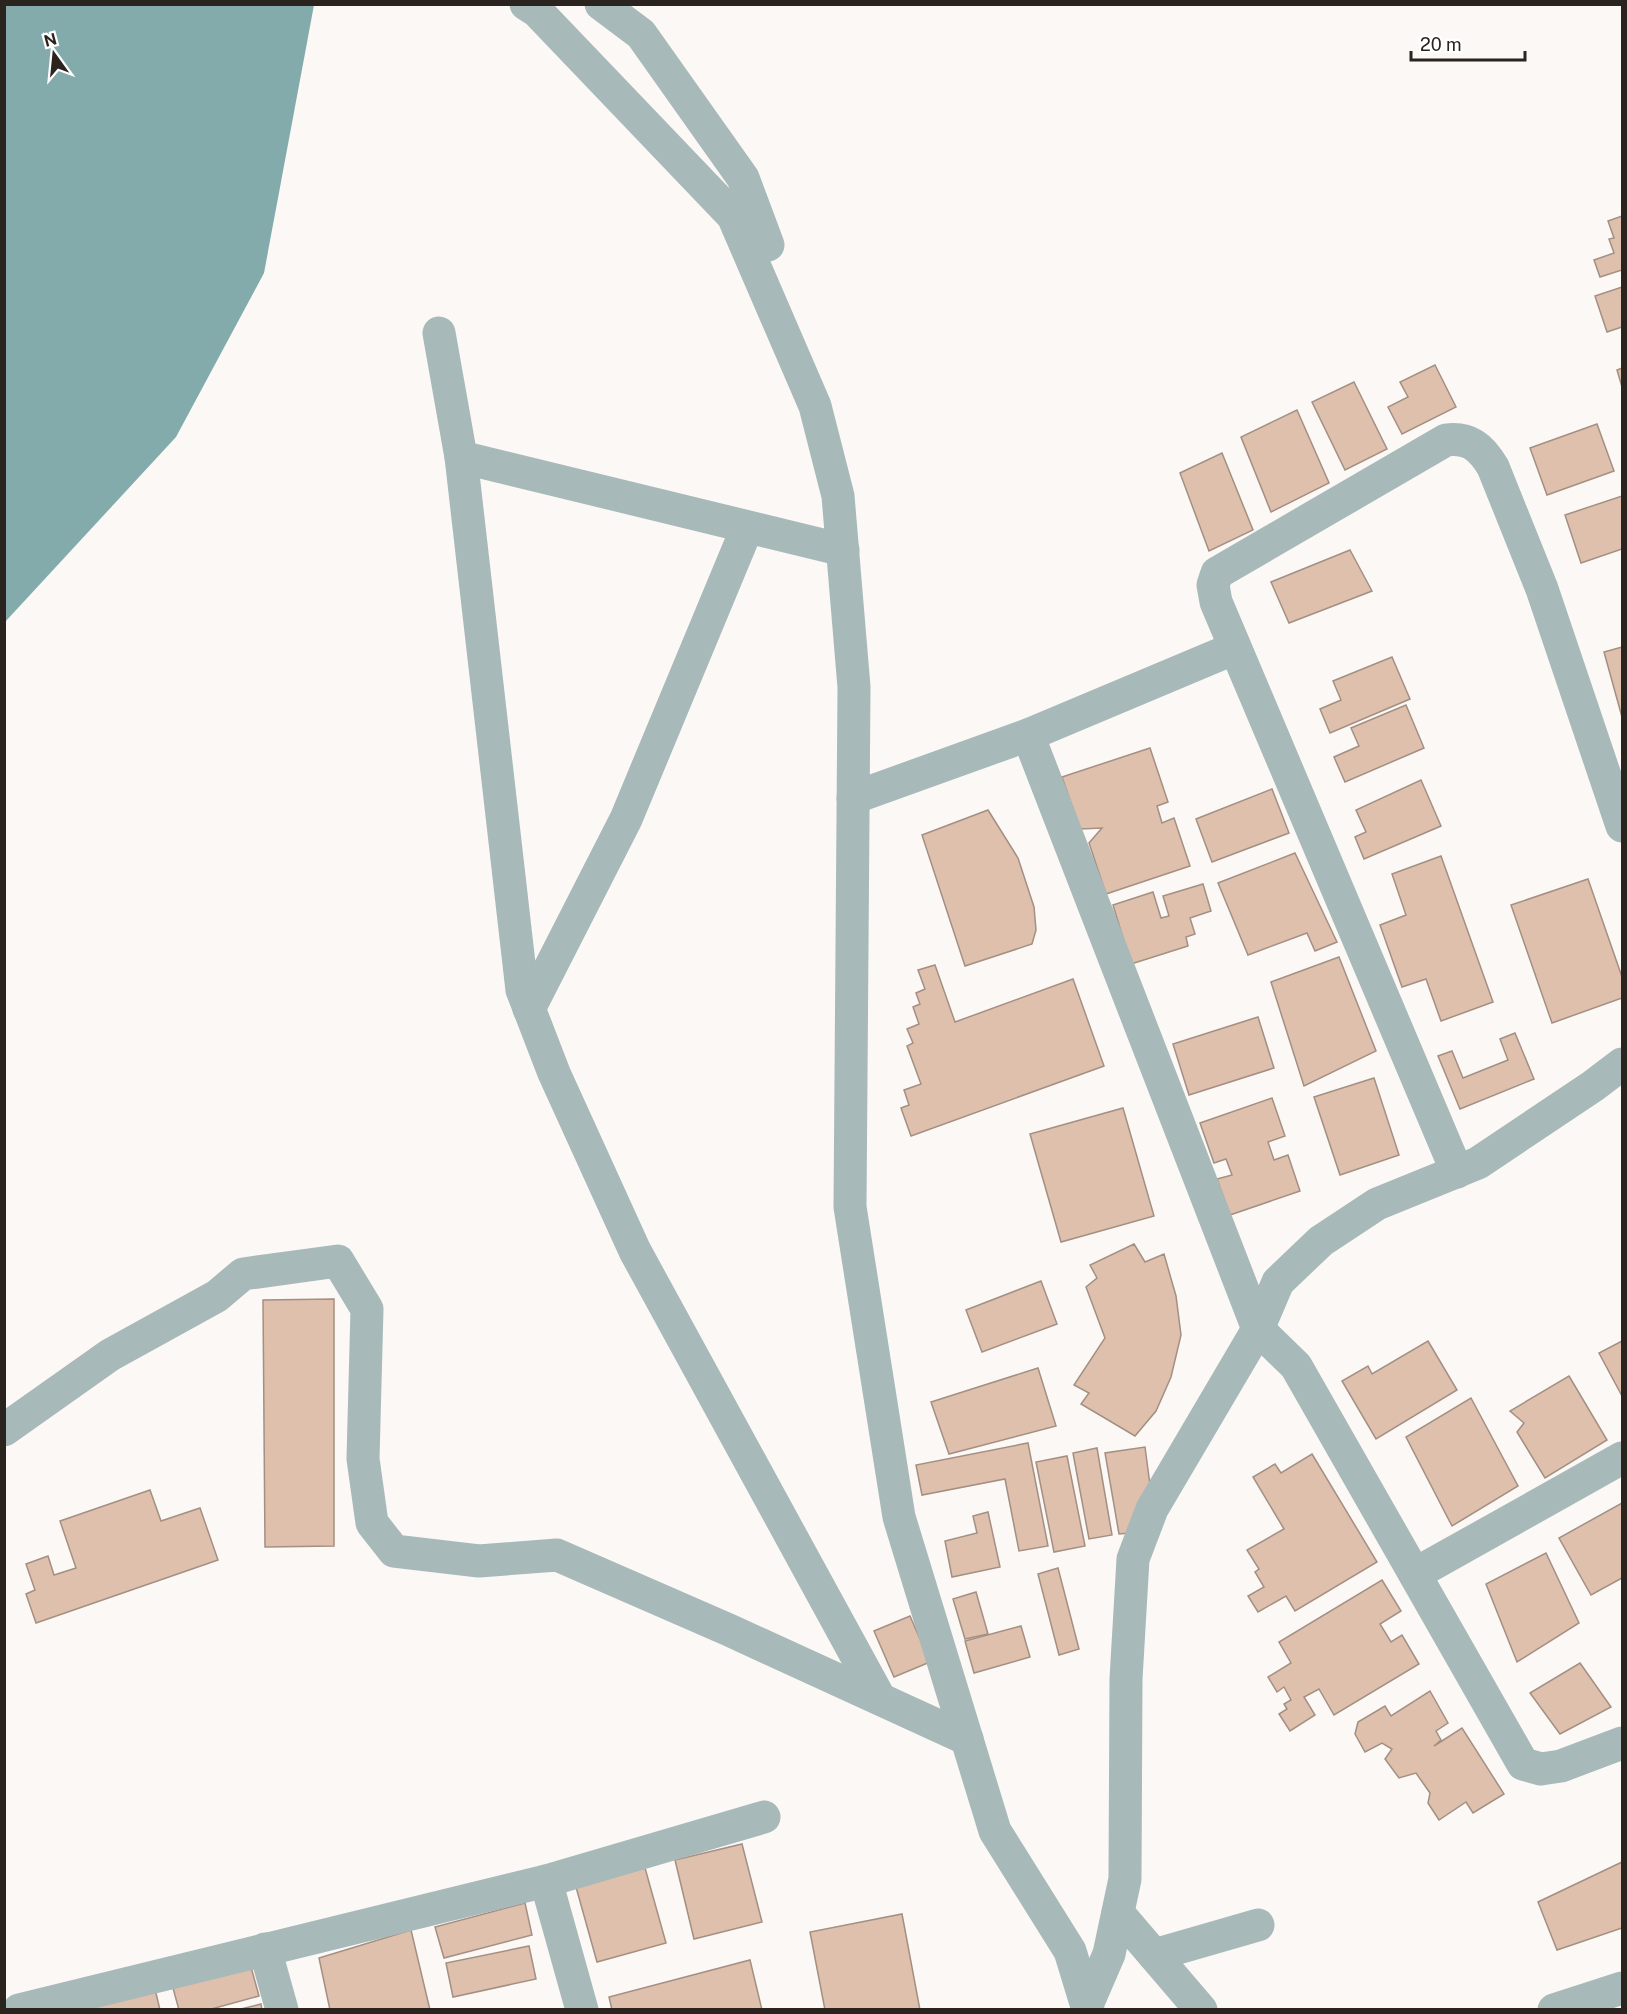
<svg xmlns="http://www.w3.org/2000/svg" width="1627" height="2014" font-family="'Public Sans',sans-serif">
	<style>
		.water { fill: #83abac }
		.building { fill: #dec0ad; stroke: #a48f83; stroke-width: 1.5 }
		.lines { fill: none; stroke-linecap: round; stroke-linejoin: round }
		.minor { stroke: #a7b9b9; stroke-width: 33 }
		.tertiary { stroke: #a7b9b9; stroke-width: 33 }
	</style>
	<rect width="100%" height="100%" fill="#fcf8f5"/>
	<path class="water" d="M5 4 314 5 264 273 176 437 5 622Z"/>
	<g class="building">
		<path d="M1622 216V270L1600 277 1594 260 1614 253 1609 239 1614 238 1608 221Z"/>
		<path d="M1622 287V327L1607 332 1595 296Z"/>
		<path d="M1435 365 1456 407 1402 434 1388 407 1408 397 1400 382Z"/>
		<path d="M1622 368V387L1617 370Z"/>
		<path d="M1354 382 1387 449 1345 470 1312 402Z"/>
		<path d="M1297 410 1329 483 1271 512 1241 437Z"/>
		<path d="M1597 424 1614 471 1547 495 1530 448Z"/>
		<path d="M1222 453 1253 530 1209 551 1180 473Z"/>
		<path d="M1622 496V549L1581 563 1565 515Z"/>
		<path d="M1350 550 1372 591 1289 623 1271 582Z"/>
		<path d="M1622 647V717L1604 652Z"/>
		<path d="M1392 657 1410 699 1330 733 1320 709 1341 700 1333 681Z"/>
		<path d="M1406 705 1424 748 1345 782 1334 757 1359 746 1351 728Z"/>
		<path d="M1150 748 1168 802 1157 806 1162 823 1174 818 1190 866 1106 894 1089 843 1102 828 1080 829 1062 777Z"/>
		<path d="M1421 780 1441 826 1364 859 1355 837 1366 832 1356 810Z"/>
		<path d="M1272 789 1289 833 1212 862 1196 819Z"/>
		<path d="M988 810 1018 858 1034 907 1036 930 1032 944 965 966 922 835Z"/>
		<path d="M1295 853 1337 942 1315 951 1307 933 1248 955 1218 883Z"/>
		<path d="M1441 856 1493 1002 1441 1021 1426 979 1402 987 1380 925 1406 915 1392 874Z"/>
		<path d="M1588 879 1622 977V998L1552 1023 1511 905Z"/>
		<path d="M1203 884 1211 911 1190 918 1195 934 1186 937 1188 946 1131 964 1113 905 1153 892 1161 918 1169 916 1163 896Z"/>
		<path d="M1339 957 1376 1051 1304 1086 1271 982Z"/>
		<path d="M935 965 955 1022 1073 979 1104 1066 911 1136 901 1108 909 1105 904 1090 921 1084 907 1046 913 1043 907 1029 919 1024 913 1007 920 1004 916 993 925 989 918 970Z"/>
		<path d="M1258 1017 1274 1068 1189 1095 1173 1044Z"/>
		<path d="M1515 1033 1534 1079 1460 1109 1438 1056 1452 1051 1463 1078 1508 1060 1500 1039Z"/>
		<path d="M1374 1078 1399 1155 1340 1175 1314 1097Z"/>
		<path d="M1272 1098 1285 1136 1268 1142 1274 1160 1288 1155 1300 1191 1230 1215 1217 1179 1232 1175 1226 1159 1214 1163 1200 1123Z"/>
		<path d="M1123 1108 1154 1216 1061 1242 1030 1134Z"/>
		<path d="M1134 1244 1145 1262 1164 1254 1176 1296 1181 1335 1171 1377 1156 1411 1135 1436 1081 1404 1089 1393 1074 1385 1105 1338 1086 1287 1097 1278 1090 1265Z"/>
		<path d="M1041 1281 1057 1324 982 1352 966 1310Z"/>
		<path d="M334 1299V1546L265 1547 263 1300Z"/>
		<path d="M1428 1341 1457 1390 1376 1439 1342 1381 1368 1366 1372 1374Z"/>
		<path d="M1622 1341V1396L1599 1353Z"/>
		<path d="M1038 1368 1056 1426 949 1454 931 1402Z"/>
		<path d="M1569 1376 1607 1440 1545 1478 1517 1432 1524 1423 1510 1411Z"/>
		<path d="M1471 1398 1518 1486 1452 1526 1406 1437Z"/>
		<path d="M1028 1443 1048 1546 1019 1551 1005 1479 922 1495 916 1465Z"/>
		<path d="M1145 1447 1152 1500 1131 1533 1119 1534 1105 1453Z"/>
		<path d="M1097 1448 1112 1535 1089 1539 1073 1453Z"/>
		<path d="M1312 1454 1377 1562 1295 1611 1286 1596 1258 1612 1248 1596 1264 1587 1255 1572 1259 1569 1247 1550 1284 1529 1253 1477 1275 1464 1281 1473Z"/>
		<path d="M1067 1456 1085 1546 1054 1552 1036 1462Z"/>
		<path d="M150 1490 161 1521 200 1508 218 1560 36 1623 26 1594 35 1590 26 1564 48 1556 54 1575 76 1568 60 1521Z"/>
		<path d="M1622 1503V1578L1591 1595 1559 1538Z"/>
		<path d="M988 1512 1000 1567 952 1577 945 1541 977 1533 973 1516Z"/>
		<path d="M1546 1553 1579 1623 1517 1662 1486 1584Z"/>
		<path d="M1058 1568 1079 1649 1059 1655 1038 1574Z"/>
		<path d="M1382 1580 1401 1611 1380 1624 1391 1642 1402 1635 1419 1664 1334 1715 1319 1689 1304 1697 1315 1715 1290 1731 1279 1714 1287 1709 1284 1704 1291 1700 1284 1687 1277 1692 1268 1677 1291 1663 1279 1642Z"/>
		<path d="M976 1592 988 1634 965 1639 953 1599Z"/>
		<path d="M910 1616 930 1662 894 1677 874 1631Z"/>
		<path d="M1021 1626 1030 1657 974 1673 965 1641Z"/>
		<path d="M1580 1663 1611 1707 1560 1734 1530 1693Z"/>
		<path d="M1430 1691 1448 1723 1436 1731 1441 1740 1434 1746 1462 1728 1504 1794 1473 1813 1466 1802 1439 1820 1428 1803 1430 1793 1416 1773 1399 1778 1385 1759 1392 1749 1382 1743 1365 1752 1355 1734 1358 1722 1385 1706 1391 1716Z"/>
		<path d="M742 1844 762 1922 694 1939 675 1860Z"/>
		<path d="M1622 1862V1928L1557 1950 1538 1902Z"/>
		<path d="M645 1868 666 1943 597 1962 576 1887Z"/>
		<path d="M525 1903 532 1935 444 1958 435 1927Z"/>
		<path d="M902 1914 920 2010H825L810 1932Z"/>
		<path d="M411 1930 430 2010H330L319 1958Z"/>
		<path d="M529 1946 536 1979 453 1997 446 1963Z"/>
		<path d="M750 1960 762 2010H612L609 1997Z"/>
		<path d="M251 1967 259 1996 208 2010H179L173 1988Z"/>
		<path d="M155 1989 160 2010H68Z"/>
		<path d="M261 2004 262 2010H237Z"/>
	</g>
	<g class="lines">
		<g class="minor">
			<path d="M439 333 461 457 522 990 554 1073 635 1251 880 1699"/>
			<path d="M461 457 843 550"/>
			<path d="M1028 735 1258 1329 1296 1366 1523 1764 1541 1769 1561 1766 1622 1743"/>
			<path d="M853 798 1028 735 1235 648"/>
			<path d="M529 1009 626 819 747 528"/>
			<path d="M1457 1172 1216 602 1213 585 1217 573 1446 440C1469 437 1481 447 1493 467L1542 589 1622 826"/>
			<path d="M4 1430 110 1355 217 1296 243 1274 338 1261 367 1309 363 1459 372 1523 394 1551 479 1561 557 1555 729 1630 967 1739"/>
			<path d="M1415 1574 1622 1458"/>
			<path d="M546 1881 582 2010"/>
			<path d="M1118 1913 1201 2010"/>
			<path d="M265 1949 282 2010"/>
			<path d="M1154 1955 1258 1925"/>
			<path d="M19 2010 546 1881 764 1817"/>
			<path d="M1554 2010 1622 1988"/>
		</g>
		<g class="tertiary">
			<path d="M526 4 537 11 733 216 815 406 838 496 854 687 850 1207 899 1517 995 1831 1070 1951 1088 2010"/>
			<path d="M601 4 641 34 743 178 768 245"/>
			<path d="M1087 2005 1109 1954 1125 1879 1126 1679 1133 1559 1152 1509 1258 1329 1278 1282 1321 1241 1377 1204 1478 1163 1593 1086 1622 1064"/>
		</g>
	</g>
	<rect width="1627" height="2014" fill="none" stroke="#2b231e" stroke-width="12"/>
	<g transform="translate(54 54) rotate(345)" stroke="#ffffff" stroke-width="4.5" paint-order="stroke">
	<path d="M0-4.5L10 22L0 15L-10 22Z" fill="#2b231e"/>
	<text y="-9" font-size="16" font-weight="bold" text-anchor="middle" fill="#2b231e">N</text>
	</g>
	<path d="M1411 51v9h114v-9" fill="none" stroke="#2b231e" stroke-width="3"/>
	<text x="1420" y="51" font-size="18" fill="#2b231e" stroke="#ffffff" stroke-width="4.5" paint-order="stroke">20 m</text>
</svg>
